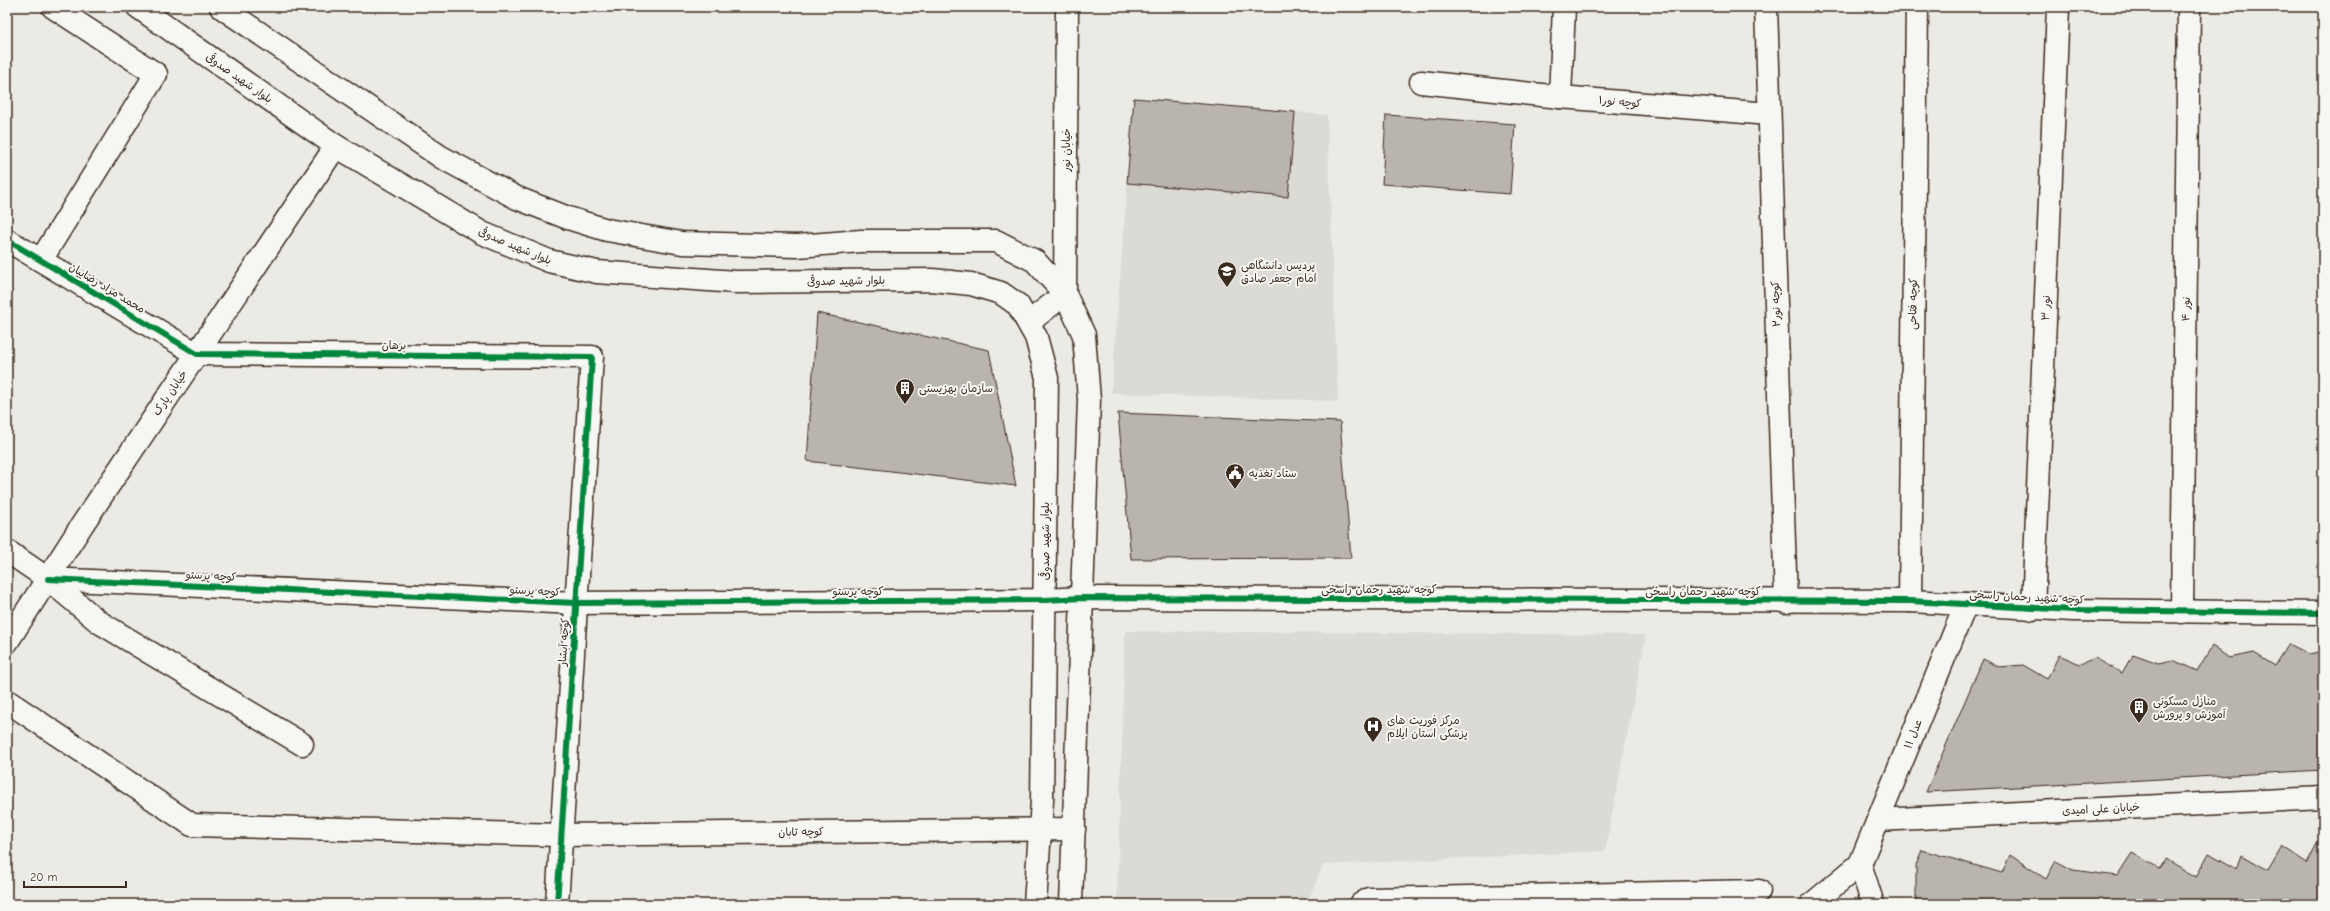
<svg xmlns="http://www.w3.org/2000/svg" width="2330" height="911" font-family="'Comic Neue','Playpen Sans Arabic',sans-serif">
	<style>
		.built { fill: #dcdad4 }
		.building { fill: #bab4ae; stroke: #3b2a1e }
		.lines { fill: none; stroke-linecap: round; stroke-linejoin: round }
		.street-casing { stroke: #3b2a1e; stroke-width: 25 }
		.secondary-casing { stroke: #3b2a1e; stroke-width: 25 }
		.street { stroke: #f6f6f2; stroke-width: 22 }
		.secondary { stroke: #f6f6f2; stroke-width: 22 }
		.cycleway-casing { stroke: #f6f6f2; stroke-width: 8 }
		.cycleway { stroke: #00873e; stroke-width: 6 }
		.labels { text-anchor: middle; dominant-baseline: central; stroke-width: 4; stroke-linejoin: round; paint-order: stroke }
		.street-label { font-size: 11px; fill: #3b2a1e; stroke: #f6f6f2 }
		.poi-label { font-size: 11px; fill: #3b2a1e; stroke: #f6f6f2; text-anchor: start }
	</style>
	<rect width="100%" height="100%" fill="#ebeae5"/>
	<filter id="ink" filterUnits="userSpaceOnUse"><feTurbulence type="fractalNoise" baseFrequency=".025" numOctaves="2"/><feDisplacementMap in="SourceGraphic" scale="8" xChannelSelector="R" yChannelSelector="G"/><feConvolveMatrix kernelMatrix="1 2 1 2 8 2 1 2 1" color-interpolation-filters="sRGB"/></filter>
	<g filter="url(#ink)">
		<g class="built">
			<path d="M1134 98 1327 115 1338 401 1111 393Z"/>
			<path d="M1125 631 1646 635 1605 851 1323 865 1307 904H1117Z"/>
		</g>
		<g class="building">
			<path d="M1134 98 1295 112 1288 197 1127 183Z"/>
			<path d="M1386 115 1515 124 1510 194 1382 184Z"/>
			<path d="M817 313 989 350 1016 486 807 461Z"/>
			<path d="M1118 413 1340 422 1351 558 1131 559Z"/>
			<path d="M2289 644 2309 654 2323 651V770L1926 792 1983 659 1999 667 2023 665 2047 679 2059 655 2080 664 2095 658 2122 673 2133 654 2158 663 2173 660 2197 671 2212 646 2229 658 2254 653 2275 666Z"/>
			<path d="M2323 832V904H1917L1916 900V865L1922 850 2002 873 2010 855 2046 879 2056 861 2073 870 2117 876 2132 853 2159 868 2166 859 2196 877 2209 853 2237 869 2242 855 2268 870 2282 846 2307 863Z"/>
		</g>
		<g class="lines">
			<defs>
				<g id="street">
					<path d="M1564 7 1560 97 1769 114"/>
					<path d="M1766 7 1786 602"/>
					<path d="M1421 82 1560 97"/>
					<path d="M7 240 197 354 592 357 557 904"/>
					<path d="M41 260 156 74 53 7"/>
					<path d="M1029 322 1065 294"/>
					<path d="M7 551 48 579 99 622 302 744"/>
					<path d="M48 579 576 603 1045 600 1082 598 1910 601 2073 610 2323 613"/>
					<path d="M1910 601 1917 7"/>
					<path d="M2033 609 2058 7"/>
					<path d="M2182 612 2189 7"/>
					<path d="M7 642 82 525 336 146"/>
					<path d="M7 701 192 825 561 835 1074 829"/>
					<path d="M1878 820 2323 798"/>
					<path d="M1860 864 1873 904"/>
					<path d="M1361 904 1369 899 1759 891"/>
					<path d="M1812 904 1860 864 1966 604"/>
				</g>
				<g id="secondary">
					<path d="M138 7 336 146 482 233 549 261 597 272 736 282 932 280 971 284 1001 293 1018 305 1036 337 1047 378 1042 801 1035 904"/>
					<path d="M221 7 441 157 517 198 568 218 607 230 682 243 797 246 861 241H996L1035 261 1065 294 1084 335 1089 400 1071 904"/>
					<path d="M1065 294 1067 7"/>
				</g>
			</defs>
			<use href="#street" class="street-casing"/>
			<use href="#secondary" class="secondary-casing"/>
			<use href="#street" class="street"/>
			<use href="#secondary" class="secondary"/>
			<defs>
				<g id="cycleway">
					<path d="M7 240 197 354 592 357 557 904"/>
					<path d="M48 579 576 603 1045 600 1082 598 1910 601 2073 610 2323 613"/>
				</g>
			</defs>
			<use href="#cycleway" class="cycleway-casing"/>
			<use href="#cycleway" class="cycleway"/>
		</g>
	</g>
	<defs>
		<symbol id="school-pin" viewBox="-11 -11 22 30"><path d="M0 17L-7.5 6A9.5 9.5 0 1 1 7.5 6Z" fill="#3b2a1e" stroke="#f6f6f2"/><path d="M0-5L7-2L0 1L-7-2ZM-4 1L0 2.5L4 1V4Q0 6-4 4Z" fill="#fff"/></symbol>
		<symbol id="building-pin" viewBox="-11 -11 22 30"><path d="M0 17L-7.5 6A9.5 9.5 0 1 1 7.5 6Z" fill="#3b2a1e" stroke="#f6f6f2"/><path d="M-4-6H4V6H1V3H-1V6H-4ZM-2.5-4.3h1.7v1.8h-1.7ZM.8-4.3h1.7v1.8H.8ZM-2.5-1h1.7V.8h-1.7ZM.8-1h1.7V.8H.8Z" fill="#fff"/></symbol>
		<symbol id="civic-pin" viewBox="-11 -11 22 30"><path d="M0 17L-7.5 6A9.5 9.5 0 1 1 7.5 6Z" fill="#3b2a1e" stroke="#f6f6f2"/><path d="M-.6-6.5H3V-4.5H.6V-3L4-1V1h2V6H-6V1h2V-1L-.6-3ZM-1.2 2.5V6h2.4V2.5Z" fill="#fff"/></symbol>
		<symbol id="hospital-pin" viewBox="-11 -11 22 30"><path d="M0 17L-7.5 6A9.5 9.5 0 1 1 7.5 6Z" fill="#3b2a1e" stroke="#f6f6f2"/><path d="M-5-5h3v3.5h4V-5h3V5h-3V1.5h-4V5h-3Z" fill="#fff"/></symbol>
	</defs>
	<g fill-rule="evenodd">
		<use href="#school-pin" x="1216" y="260" width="22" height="30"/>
		<use href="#building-pin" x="894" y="377" width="22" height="30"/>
		<use href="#civic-pin" x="1224" y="462" width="22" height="30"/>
		<use href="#building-pin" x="2128" y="696" width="22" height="30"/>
		<use href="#hospital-pin" x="1362" y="715" width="22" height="30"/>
	</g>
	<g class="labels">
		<g class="street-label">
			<text transform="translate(239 78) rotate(35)">بلوار شهید صدوقی</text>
			<text transform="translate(1620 102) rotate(5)">کوچه نور۱</text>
			<text transform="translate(1066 150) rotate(-90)">خیابان نور</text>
			<text transform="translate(515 246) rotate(23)">بلوار شهید صدوقی</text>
			<text transform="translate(846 281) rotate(-1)">بلوار شهید صدوقی</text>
			<text transform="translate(107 288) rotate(31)">محمد مراد رضاییان</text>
			<text transform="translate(1776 304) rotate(-92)">کوچه نور۲</text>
			<text transform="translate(1913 304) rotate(-89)">کوچه فتاحی</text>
			<text transform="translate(2046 308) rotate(-88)">نور ۳</text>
			<text transform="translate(2186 309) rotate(-89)">نور ۴</text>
			<text x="394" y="345">برهان</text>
			<text transform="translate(170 393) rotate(-56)">خیابان پارک</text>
			<text transform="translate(1045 541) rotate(-90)">بلوار شهید صدوقی</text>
			<text transform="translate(211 576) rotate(3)">کوچه پرستو</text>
			<text x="1379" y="589">کوچه شهید رحمان راسخی</text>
			<text transform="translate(535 591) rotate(3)">کوچه پرستو</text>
			<text x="858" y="591">کوچه پرستو</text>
			<text x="1703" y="591">کوچه شهید رحمان راسخی</text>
			<text transform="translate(2027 597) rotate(3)">کوچه شهید رحمان راسخی</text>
			<text transform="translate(564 642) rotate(-86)">کوچه آبشار</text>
			<text transform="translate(1913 734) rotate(-68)">عدل ۱۱</text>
			<text transform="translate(2101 809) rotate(-3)">خیابان علی امیدی</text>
			<text transform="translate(801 832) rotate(-1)">کوچه تابان</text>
		</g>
		<g class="poi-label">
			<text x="1241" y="265">پردیس دانشگاهی<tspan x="1241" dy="13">امام جعفر صادق</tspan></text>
			<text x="919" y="388">سازمان بهزیستی</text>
			<text x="1249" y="473">ستاد تغذیه</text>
			<text x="2153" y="701">منازل مسکونی<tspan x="2153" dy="13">آموزش و پرورش</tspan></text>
			<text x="1387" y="720">مرکز فوریت های<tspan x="1387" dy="13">پزشکی استان ایلام</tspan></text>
		</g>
	</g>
	<rect width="2330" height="911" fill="none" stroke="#f6f6f2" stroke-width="24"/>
	<rect x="12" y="12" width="2306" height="887" fill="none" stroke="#3b2a1e" stroke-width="1.5" filter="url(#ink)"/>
	<path d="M24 881v6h102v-6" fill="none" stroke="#3b2a1e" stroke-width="2"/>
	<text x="30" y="881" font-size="12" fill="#3b2a1e" stroke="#f6f6f2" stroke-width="3" paint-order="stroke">20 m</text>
</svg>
